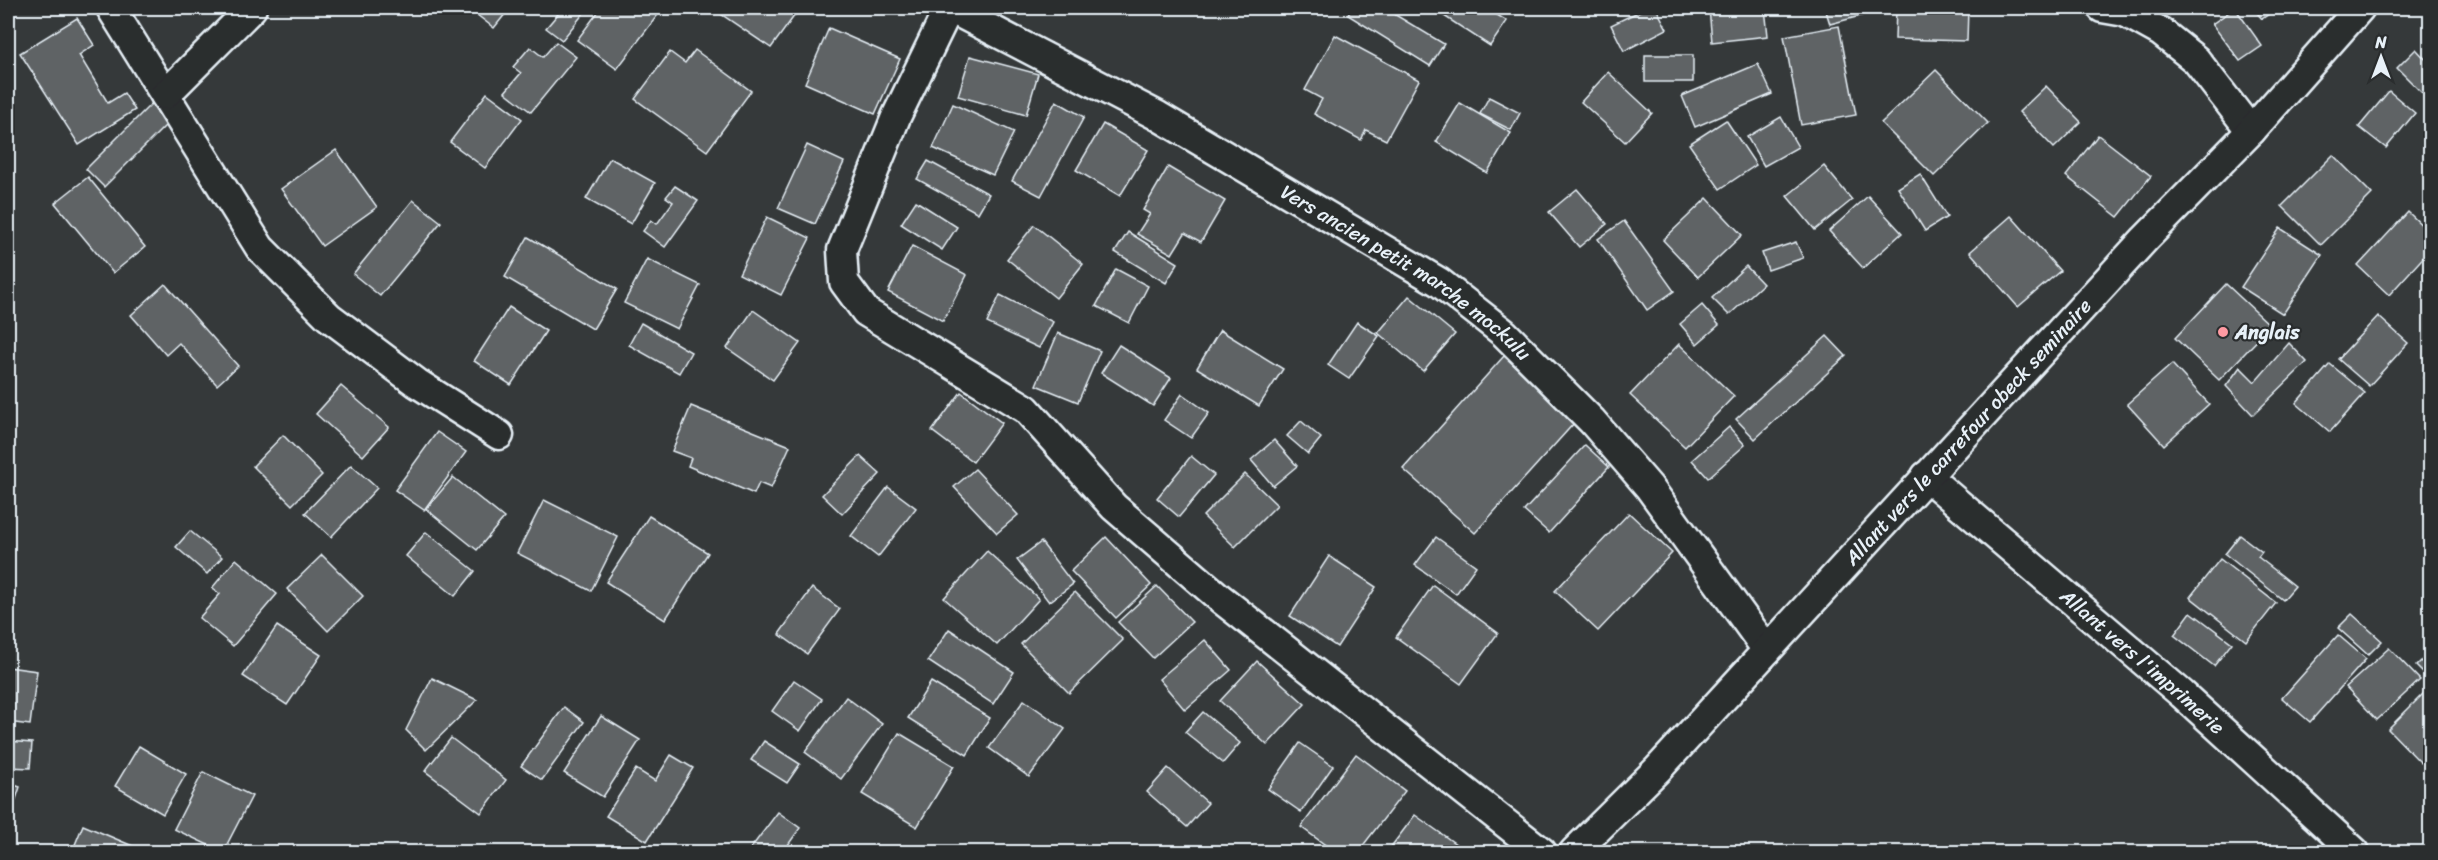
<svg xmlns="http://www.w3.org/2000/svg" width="2438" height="860" font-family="Sriracha,sans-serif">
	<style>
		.building { fill: #5f6365; stroke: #e8f1f8; stroke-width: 1.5 }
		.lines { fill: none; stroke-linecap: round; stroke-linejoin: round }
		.minor-casing { stroke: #e8f1f8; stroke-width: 33 }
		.minor { stroke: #2a2d2e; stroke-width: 28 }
		.poi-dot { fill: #ff9aa2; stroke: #2a2d2e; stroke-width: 2 }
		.labels { text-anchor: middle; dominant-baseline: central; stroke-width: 4.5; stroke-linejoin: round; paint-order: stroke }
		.street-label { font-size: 20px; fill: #e8f1f8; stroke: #2a2d2e }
		.poi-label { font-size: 20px; font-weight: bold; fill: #e8f1f8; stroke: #2a2d2e; text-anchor: start }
	</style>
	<rect width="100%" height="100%" fill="#35393a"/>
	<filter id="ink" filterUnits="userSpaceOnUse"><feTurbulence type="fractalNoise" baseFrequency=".0167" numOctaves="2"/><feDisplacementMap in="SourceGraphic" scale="12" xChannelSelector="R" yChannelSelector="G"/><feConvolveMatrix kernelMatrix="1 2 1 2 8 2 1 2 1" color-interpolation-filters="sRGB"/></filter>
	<g filter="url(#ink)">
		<g class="building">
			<path d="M468 8H510L494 28Z"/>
			<path d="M563 8H588L562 40 546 28Z"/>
			<path d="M601 8H663L617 69 577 40Z"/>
			<path d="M712 8H800L771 48Z"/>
			<path d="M1352 8H1384L1444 44 1430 66 1348 15Z"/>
			<path d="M1445 8H1486L1507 21 1490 46 1441 14Z"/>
			<path d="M1646 8H1656L1667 29 1624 51 1611 25Z"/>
			<path d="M1709 8H1765L1768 36 1712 42Z"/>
			<path d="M1825 8H1878L1879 11 1830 24Z"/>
			<path d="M1896 8H1968L1967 41 1895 39Z"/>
			<path d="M2235 8 2262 46 2240 61 2212 24Z"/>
			<path d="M2253 8H2277L2262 19Z"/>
			<path d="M77 18 94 45 79 55 108 103 124 93 135 110 79 145 20 53Z"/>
			<path d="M1839 26 1856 115 1801 125 1784 36Z"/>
			<path d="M829 28 900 59 875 114 805 83Z"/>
			<path d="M1335 35 1419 80 1386 140 1366 130 1361 140 1314 114 1322 99 1305 90Z"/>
			<path d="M556 42 576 57 531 112 505 92 521 73 513 67 530 47 543 57Z"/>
			<path d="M2416 49 2430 64V101L2397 68Z"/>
			<path d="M695 50 751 91 707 151 635 99 670 52 685 63Z"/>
			<rect x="1645" y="55" width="48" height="27"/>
			<path d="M970 56 1038 74 1026 115 958 96Z"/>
			<path d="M1758 64 1772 94 1695 127 1682 96Z"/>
			<path d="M1936 70 1988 123 1934 176 1881 123Z"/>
			<path d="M1608 72 1652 113 1625 142 1581 102Z"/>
			<path d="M2046 86 2081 122 2054 148 2019 112Z"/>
			<path d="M2389 91 2415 113 2386 148 2359 127Z"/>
			<path d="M487 93 522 119 485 168 450 142Z"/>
			<path d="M1489 97 1520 113 1511 130 1480 114Z"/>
			<path d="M1056 101 1084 117 1041 196 1012 181Z"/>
			<path d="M1460 103 1511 133 1487 173 1436 142Z"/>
			<path d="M151 104 169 122 104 187 86 169Z"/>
			<path d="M953 104 1014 132 993 175 933 148Z"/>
			<path d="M1781 117 1798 147 1764 166 1747 137Z"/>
			<path d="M1726 120 1756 165 1720 189 1689 144Z"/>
			<path d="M1103 124 1148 150 1120 196 1076 170Z"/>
			<path d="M2098 135 2151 176 2118 217 2066 176Z"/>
			<path d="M807 145 844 162 815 224 778 208Z"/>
			<path d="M336 150 377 207 322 246 281 189Z"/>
			<path d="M2333 155 2372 194 2321 245 2282 206Z"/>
			<path d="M610 158 655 183 631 224 586 199Z"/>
			<path d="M928 161 989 194 978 213 917 179Z"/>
			<path d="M1824 166 1852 200 1815 230 1787 196Z"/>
			<path d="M1168 167 1225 201 1201 242 1185 233 1172 254 1137 234 1150 214 1143 210Z"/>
			<path d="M1920 174 1947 217 1925 231 1898 188Z"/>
			<path d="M88 177 145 247 113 273 55 203Z"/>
			<path d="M675 186 698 201 665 247 643 231 651 220 657 224 673 202 666 197Z"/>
			<path d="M1577 189 1607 224 1579 247 1549 212Z"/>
			<path d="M1868 196 1902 233 1863 268 1829 231Z"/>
			<path d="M1707 198 1742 235 1698 277 1663 240Z"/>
			<path d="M413 200 441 222 380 296 353 274Z"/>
			<path d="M916 201 957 227 942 250 901 224Z"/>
			<path d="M2408 212 2430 233V250L2389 295 2358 266Z"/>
			<path d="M2011 216 2060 271 2018 307 1970 252Z"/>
			<path d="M767 217 810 238 781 295 739 274Z"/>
			<path d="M1624 221 1674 291 1647 310 1598 239Z"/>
			<path d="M1034 225 1083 264 1056 298 1007 259Z"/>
			<path d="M2280 228 2322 255 2283 314 2241 287Z"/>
			<path d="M1128 232 1178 263 1166 283 1115 252Z"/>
			<path d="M528 237 617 289 593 329 505 277Z"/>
			<path d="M1796 242 1803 258 1768 270 1762 253Z"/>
			<path d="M912 246 967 275 943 321 888 292Z"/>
			<path d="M647 259 700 285 677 329 624 303Z"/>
			<path d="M1746 266 1763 284 1729 315 1712 298Z"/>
			<path d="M1116 269 1148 286 1129 323 1096 306Z"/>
			<path d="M165 284 238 366 217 385 179 343 166 355 131 315Z"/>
			<path d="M2226 284 2271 326 2219 380 2175 338Z"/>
			<path d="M1000 295 1053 322 1039 348 987 323Z"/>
			<path d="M1409 296 1455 334 1423 371 1378 333Z"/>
			<path d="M1702 305 1719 325 1697 344 1680 324Z"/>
			<path d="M509 307 546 331 511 385 474 361Z"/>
			<path d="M753 310 800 343 773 380 727 348Z"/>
			<path d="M2378 316 2408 343 2369 386 2338 359Z"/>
			<path d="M1357 322 1379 336 1349 379 1328 365Z"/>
			<path d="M641 323 691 352 679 373 629 345Z"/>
			<path d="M1220 330 1283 369 1259 406 1197 368Z"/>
			<path d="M1058 333 1100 351 1078 402 1036 385Z"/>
			<path d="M1827 336 1846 356 1755 439 1736 419Z"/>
			<path d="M2289 343 2307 362 2253 415 2226 386 2240 367 2255 382Z"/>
			<path d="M1679 344 1734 396 1685 447 1630 395Z"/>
			<path d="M1119 345 1171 378 1153 406 1101 373Z"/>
			<path d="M1504 356 1576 421 1475 533 1403 469Z"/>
			<path d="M2172 364 2209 404 2164 445 2127 404Z"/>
			<path d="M2330 364 2365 393 2330 432 2296 403Z"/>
			<path d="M2430 369V384L2423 378Z"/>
			<path d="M341 386 389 427 363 456 316 414Z"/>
			<path d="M961 392 1002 423 973 462 932 431Z"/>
			<path d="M1182 394 1209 413 1191 438 1164 420Z"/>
			<path d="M691 406 790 446 771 488 759 483 754 494 688 466 691 458 672 451Z"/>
			<path d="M1301 421 1321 438 1308 454 1287 436Z"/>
			<path d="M1729 427 1745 445 1708 478 1692 460Z"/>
			<path d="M437 432 466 452 424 510 395 490Z"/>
			<path d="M283 435 322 475 292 505 253 466Z"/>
			<path d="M1274 440 1297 466 1273 486 1251 460Z"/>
			<path d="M1585 445 1609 467 1549 533 1524 511Z"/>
			<path d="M860 456 880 474 842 514 822 495Z"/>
			<path d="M1191 456 1214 475 1179 517 1157 498Z"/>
			<path d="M351 465 377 488 331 537 305 513Z"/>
			<path d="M975 469 1018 515 997 533 954 487Z"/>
			<path d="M1245 474 1277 505 1235 547 1203 516Z"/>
			<path d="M453 477 504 518 477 550 426 509Z"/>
			<path d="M888 487 916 508 878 557 851 536Z"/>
			<path d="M544 500 618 537 591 591 517 553Z"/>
			<path d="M1629 513 1672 553 1598 631 1555 591Z"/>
			<path d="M649 516 708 553 665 620 606 582Z"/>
			<path d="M190 531 222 557 207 574 176 547Z"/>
			<path d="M426 532 475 571 455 596 406 556Z"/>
			<path d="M2240 535 2262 552 2258 557 2295 586 2283 600 2225 554Z"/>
			<path d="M1106 537 1151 585 1116 618 1071 571Z"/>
			<path d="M1436 537 1476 566 1456 594 1415 565Z"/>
			<path d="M1041 542 1073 584 1049 602 1017 560Z"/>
			<path d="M987 551 1039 599 997 645 944 598Z"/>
			<path d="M322 555 363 596 328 631 287 589Z"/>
			<path d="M1329 556 1376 587 1337 647 1290 616Z"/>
			<path d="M236 559 277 594 233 646 199 618 220 594 212 588Z"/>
			<path d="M2220 559 2276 603 2246 641 2190 597Z"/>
			<path d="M1433 585 1498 633 1461 684 1396 637Z"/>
			<path d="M1157 586 1192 622 1153 658 1118 622Z"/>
			<path d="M812 588 840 609 807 654 779 634Z"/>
			<path d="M1075 592 1123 640 1069 693 1021 644Z"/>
			<path d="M2191 612 2232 643 2214 666 2174 635Z"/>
			<path d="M2352 614 2382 641 2368 655 2338 628Z"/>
			<path d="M277 626 321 655 287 705 243 676Z"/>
			<path d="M949 629 1014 672 993 704 928 661Z"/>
			<path d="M2338 635 2366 659 2310 722 2282 698Z"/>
			<path d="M1205 640 1231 670 1185 710 1159 679Z"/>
			<path d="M2389 648 2420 680 2377 720 2346 687Z"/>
			<path d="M2430 652V680L2416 666Z"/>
			<path d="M1257 661 1305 704 1267 745 1220 701Z"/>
			<path d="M8 667 37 671 30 725 8 722Z"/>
			<path d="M432 678 477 700 426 750 406 730Z"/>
			<path d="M794 680 822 699 800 731 772 711Z"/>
			<path d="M931 682 990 718 967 755 908 718Z"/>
			<path d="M2426 691 2430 695V753L2421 763 2388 729Z"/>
			<path d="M846 697 882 724 841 779 805 752Z"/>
			<path d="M1024 700 1065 729 1029 777 989 748Z"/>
			<path d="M564 707 584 722 542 780 521 766Z"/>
			<path d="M1203 712 1240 743 1223 763 1185 732Z"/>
			<path d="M601 716 640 740 603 797 564 773Z"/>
			<path d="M899 733 954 766 917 827 862 794Z"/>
			<path d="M451 738 506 780 481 813 425 771Z"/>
			<path d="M8 741 32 743 30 768 8 767Z"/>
			<path d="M764 741 800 764 787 783 751 760Z"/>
			<path d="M1300 743 1333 766 1301 812 1268 789Z"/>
			<path d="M139 746 186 774 163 814 115 786Z"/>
			<path d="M1356 754 1405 791 1358 852H1335L1301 827Z"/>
			<path d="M671 755 693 768 647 841 606 816 636 769 655 781Z"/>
			<path d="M1168 768 1208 803 1187 827 1147 792Z"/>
			<path d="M203 772 252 796 223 852 174 829Z"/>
			<path d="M8 783 20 787 8 823Z"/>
			<path d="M778 812 800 828 783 852H748Z"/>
			<path d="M1415 815 1467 852H1387Z"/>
			<path d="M83 825 142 850 141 852H72Z"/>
			<path d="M246 845 259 852H241Z"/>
		</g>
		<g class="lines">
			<defs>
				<g id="minor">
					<path d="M111 8 260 248 329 317 417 383 499 435"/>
					<path d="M949 8 896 117 842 250 844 282 866 312 1026 409 1114 507 1221 599 1542 852"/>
					<path id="s1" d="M950 8 1158 116 1439 282 1504 333 1592 421 1649 487 1767 650"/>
					<path d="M2102 8 2125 12 2161 32 2196 60 2251 131"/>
					<path d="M165 95 252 8"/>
					<path id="s2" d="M1926 476 2182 694 2355 852"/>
					<path id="s3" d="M1574 852 1658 769 2145 239 2251 131 2360 8"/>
				</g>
			</defs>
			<use href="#minor" class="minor-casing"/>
			<use href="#minor" class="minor"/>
		</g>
	</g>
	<circle class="poi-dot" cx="2223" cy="332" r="6"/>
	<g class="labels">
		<g class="street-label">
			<text stroke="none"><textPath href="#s1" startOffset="528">Vers ancien petit marche mockulu</textPath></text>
			<text stroke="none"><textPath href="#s3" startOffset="576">Allant vers le carrefour obeck seminaire</textPath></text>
			<text stroke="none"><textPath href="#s2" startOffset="285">Allant vers l'imprimerie</textPath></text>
		</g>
		<g class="poi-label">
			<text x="2235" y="332">Anglais</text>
		</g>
	</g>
	<rect width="2438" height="860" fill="none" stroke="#2a2d2e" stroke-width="30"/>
	<rect x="15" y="15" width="2408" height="830" fill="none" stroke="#e8f1f8" stroke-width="2" filter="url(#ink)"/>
	<g transform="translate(2381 57)" stroke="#2a2d2e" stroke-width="4.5" paint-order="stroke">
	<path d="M0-4.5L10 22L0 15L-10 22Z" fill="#e8f1f8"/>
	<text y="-9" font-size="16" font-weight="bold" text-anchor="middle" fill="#e8f1f8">N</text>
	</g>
</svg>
